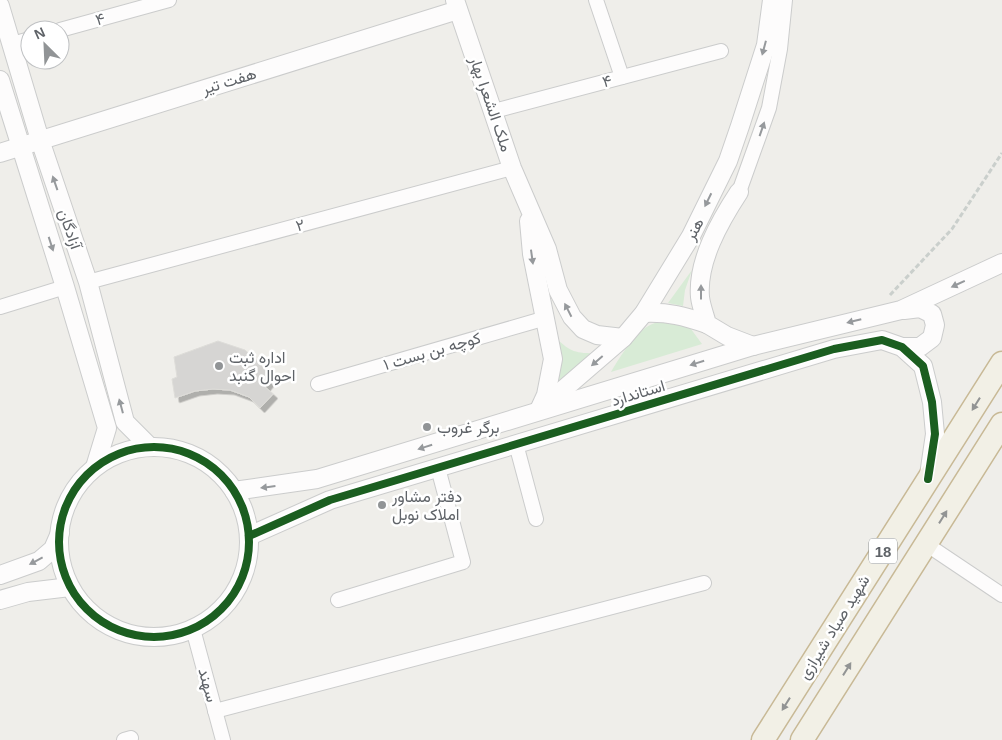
<svg xmlns="http://www.w3.org/2000/svg" width="1002" height="740" font-family="Helvetica,Vazirmatn,sans-serif">
	<style>
		.green { fill: #d8ebd6 }
		.building { fill: #d6d5d3; stroke: #deddd9; filter: url(#shadow) }
		.lines { fill: none; stroke-linecap: round; stroke-linejoin: round }
		.minor-casing { stroke: #cbcccc; stroke-width: 16 }
		.tertiary-casing { stroke: #cbcccc; stroke-width: 20 }
		.trunk-casing { stroke: #c8b996; stroke-width: 25 }
		.path { stroke: #cacfcc; stroke-width: 3; stroke-dasharray: 5 2.5; stroke-linecap: butt }
		.minor { stroke: #fdfcfc; stroke-width: 14 }
		.tertiary { stroke: #fdfcfc; stroke-width: 18 }
		.trunk { stroke: #f2f0e6; stroke-width: 22 }
		.cycleway-casing { stroke: #fff; stroke-width: 11 }
		.cycleway { stroke: #1b5e20; stroke-width: 8 }
		.oneway { fill: #96999c }
		.oneway2 { fill: #929494 }
		.poi-dot { fill: #919496; stroke: #fff; stroke-width: 2 }
		.labels { text-anchor: middle; dominant-baseline: central; stroke-width: 5; stroke-linejoin: round; paint-order: stroke }
		.shield { fill: #fff; stroke: #8f9295; stroke-width: 1 }
		.shield-label { font-size: 15px; font-weight: bold; fill: #5f6368 }
		.street-label { font-size: 16px; fill: #5f6368; stroke: #fff }
		.poi-label { font-size: 16px; fill: #5f6368; stroke: #fff; text-anchor: start }
	</style>
	<defs>
		<filter id="shadow"><feDropShadow dx="4.5" dy="4.5" stdDeviation="0" flood-color="#0004"/></filter>
	</defs>
	<rect width="100%" height="100%" fill="#efeeea"/>
	<g class="green">
		<path d="M692 270 685 290 683 306 668 303Z"/>
		<path d="M671 322 688 325 702 344 611 372C620 357 637 328 655 323 660 322 666 322 671 322Z"/>
		<path d="M552 334C568 350 573 354 596 353L559 389V363Z"/>
	</g>
	<path class="building" d="M218 341 245 350 274 376 265 387 273 394 260 408 249 397 230 390 213 389 195 391 175 398 172 379 177 377 174 357Z"/>
	<g class="lines">
		<defs>
			<g id="minor">
				<path d="M596 0 622 77"/>
				<path d="M60 30 169 0"/>
				<path d="M12 44 30 39"/>
				<path d="M494 111 721 51"/>
				<path d="M739 192 769 108 780 49 785 0"/>
				<path d="M88 282 512 168"/>
				<path d="M0 307 65 287"/>
				<path d="M318 384 546 318"/>
				<path d="M516 444 536 519"/>
				<path d="M926 544 1002 595"/>
				<path d="M338 600 463 562 438 468"/>
				<path d="M193 629 223 740"/>
				<path d="M215 711 704 583"/>
				<path d="M124 740 131 738"/>
			</g>
			<g id="tertiary">
				<path d="M455 0 512 168 547 249 558 290 572 317 583 329 597 335 623 338"/>
				<path d="M0 6 40 140 88 282 125 422 148 445"/>
				<path d="M0 80 65 287 107 428 96 464"/>
				<path d="M0 153 458 10"/>
				<path d="M739 192C720 221 697 261 700 297 701 306 705 316 707 324L727 336 753 346"/>
				<path d="M529 221 532 254 553 359 546 395 540 408"/>
				<path d="M644 313C669 312 684 316 707 324"/>
				<path d="M902 347H920L932 338 935 325 932 314 920 308 904 310"/>
				<path d="M543 407 623 338 644 313 691 236 728 161 740 126 766 45 772 0"/>
				<circle cx="154" cy="542" r="95"/>
				<path d="M234 491 317 479 753 346 901 310 1002 263"/>
				<path d="M249 536 330 500 834 349 882 340 902 347 923 366 932 402 935 434 929 475"/>
				<path d="M0 575 39 561 53 549 60 533"/>
				<path d="M0 600 28 592 70 587"/>
			</g>
			<g id="trunk">
				<path d="M763 740 1002 363"/>
				<path d="M802 740 1002 424"/>
			</g>
		</defs>
		<use href="#minor" class="minor-casing"/>
		<use href="#tertiary" class="tertiary-casing"/>
		<use href="#trunk" class="trunk-casing"/>
		<path class="path" d="M890 295 952 229 1002 153"/>
		<use href="#minor" class="minor"/>
		<use href="#tertiary" class="tertiary"/>
		<use href="#trunk" class="trunk"/>
		<defs>
			<g id="cycleway">
				<circle cx="154" cy="542" r="95"/>
				<path d="M249 536 330 500 834 349 882 340 902 347 923 366 932 402 935 434 928 479"/>
			</g>
		</defs>
		<use href="#cycleway" class="cycleway-casing"/>
		<use href="#cycleway" class="cycleway"/>
	</g>
	<defs><path id="oneway-solid" d="M-6-.8H1V-3.2L6.5 0L1 3.2V.8H-6Z" transform="scale(1.25)"/></defs>
	<g class="oneway">
		<use href="#oneway-solid" transform="translate(764 48) rotate(105)"/>
		<use href="#oneway-solid" transform="translate(762 129) rotate(-71)"/>
		<use href="#oneway-solid" transform="translate(55 183) rotate(-109)"/>
		<use href="#oneway-solid" transform="translate(708 200) rotate(116)"/>
		<use href="#oneway-solid" transform="translate(51 244) rotate(72)"/>
		<use href="#oneway-solid" transform="translate(532 257) rotate(82)"/>
		<use href="#oneway-solid" transform="translate(958 284) rotate(155)"/>
		<use href="#oneway-solid" transform="translate(701 292) rotate(-90)"/>
		<use href="#oneway-solid" transform="translate(568 310) rotate(-117)"/>
		<use href="#oneway-solid" transform="translate(854 321) rotate(166)"/>
		<use href="#oneway-solid" transform="translate(597 361) rotate(139)"/>
		<use href="#oneway-solid" transform="translate(697 363) rotate(163)"/>
		<use href="#oneway-solid" transform="translate(121 406) rotate(-105)"/>
		<use href="#oneway-solid" transform="translate(425 447) rotate(163)"/>
		<use href="#oneway-solid" transform="translate(268 487) rotate(173)"/>
		<use href="#oneway-solid" transform="translate(36 561) rotate(152)"/>
	</g>
	<g class="oneway2">
		<use href="#oneway-solid" transform="translate(976 404) rotate(122)"/>
		<use href="#oneway-solid" transform="translate(943 517) rotate(-58)"/>
		<use href="#oneway-solid" transform="translate(847 669) rotate(-58)"/>
		<use href="#oneway-solid" transform="translate(786 704) rotate(122)"/>
	</g>
	<g class="poi-dot">
		<circle cx="219" cy="366" r="5"/>
		<circle cx="427" cy="427" r="5"/>
		<circle cx="382" cy="505" r="5"/>
	</g>
	<g class="labels">
		<rect class="shield" x="869" y="538.5" width="28" height="25" rx="4"/>
		<g class="shield-label">
			<text x="883" y="551">18</text>
		</g>
		<g class="street-label">
			<text transform="translate(100 19) rotate(-16)">۴</text>
			<text transform="translate(229 81) rotate(-17)">هفت تیر</text>
			<text transform="translate(607 81) rotate(-15)">۴</text>
			<text transform="translate(491 104) rotate(71)">ملک الشعرا بهار</text>
			<text transform="translate(300 225) rotate(-15)">۲</text>
			<text transform="translate(70 229) rotate(71)">آزادگان</text>
			<text transform="translate(694 229) rotate(-62)">هنر</text>
			<text transform="translate(432 351) rotate(-16)">کوچه بن بست ۱</text>
			<text transform="translate(638 393) rotate(-17)">استاندارد</text>
			<text transform="translate(834 627) rotate(-58)">شهید صیاد شیرازی</text>
			<text transform="translate(208 685) rotate(75)">سهند</text>
		</g>
		<g class="poi-label">
			<text x="229" y="357">اداره ثبت<tspan x="229" dy="18">احوال گنبد</tspan></text>
			<text x="437" y="427">برگر غروب</text>
			<text x="392" y="496">دفتر مشاور<tspan x="392" dy="18">املاک نوبل</tspan></text>
		</g>
	</g>
	<g transform="translate(45 45) rotate(336)"><circle r="24" fill="#ffffff" stroke="#bfc1c3"/>
	<path d="M0-4L9 19L0 12L-9 19Z" fill="#919496"/>
	<text y="-8" font-size="14" font-weight="bold" text-anchor="middle" fill="#5f6368">N</text>
	</g>
</svg>
